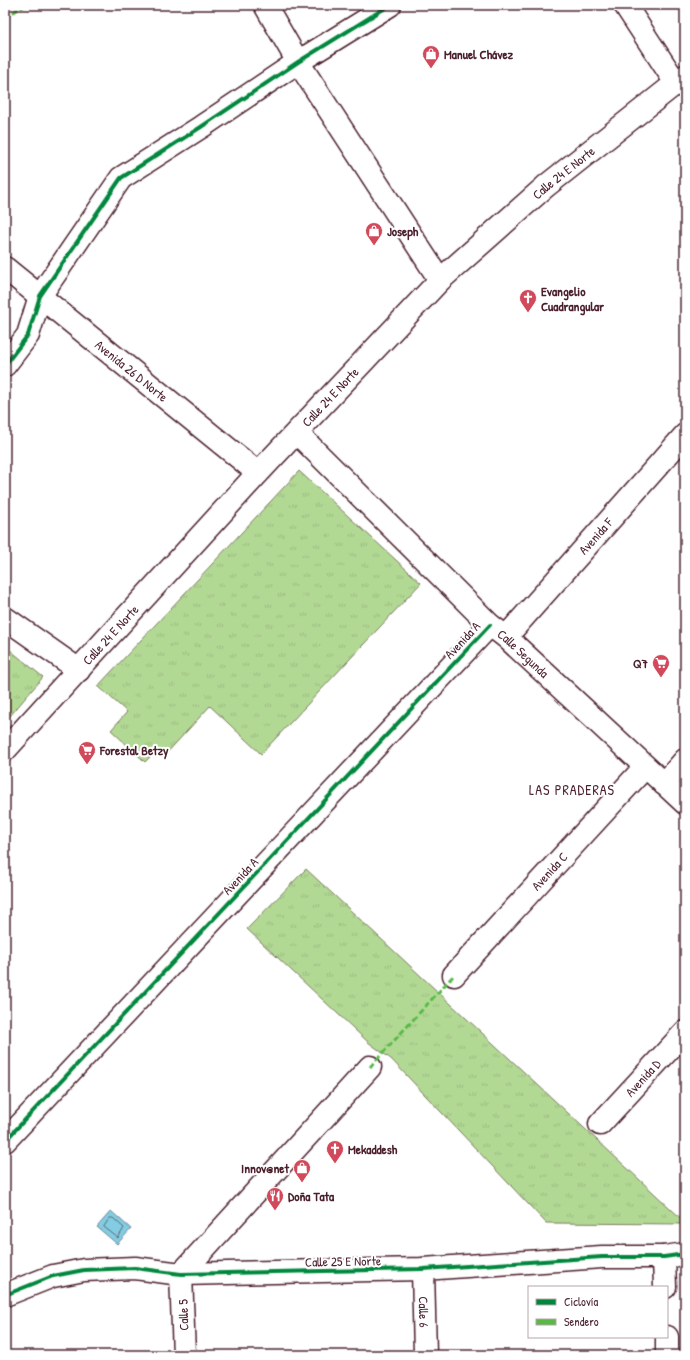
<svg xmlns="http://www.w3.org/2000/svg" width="690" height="1360" font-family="'Patrick Hand',sans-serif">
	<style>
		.grass { fill: url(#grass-tufts); stroke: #7e7c60 }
		.water { fill: #82cde2; stroke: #6c8799 }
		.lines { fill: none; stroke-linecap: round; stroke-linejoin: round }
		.shore { stroke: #606574; stroke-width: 1 }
		.minor-casing { stroke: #4a1f2b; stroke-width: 25 }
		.major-casing { stroke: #4a1f2b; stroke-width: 25 }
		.minor { stroke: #fff; stroke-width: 22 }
		.major { stroke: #fff; stroke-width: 22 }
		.quiet { stroke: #58b947; stroke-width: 3; stroke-dasharray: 6 3; stroke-linecap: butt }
		.cycleway-casing { stroke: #fff; stroke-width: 6 }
		.cycleway { stroke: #00873e; stroke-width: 4 }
		.labels { text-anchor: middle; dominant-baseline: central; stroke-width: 4; stroke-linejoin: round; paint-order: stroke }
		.poi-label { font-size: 13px; font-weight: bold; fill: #4a1f2b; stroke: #fff; text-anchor: start }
		.street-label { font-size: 13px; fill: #4a1f2b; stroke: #fff }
		.neighbourhood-label { font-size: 14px; letter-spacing: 1px; fill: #4a1f2b; stroke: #fff }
	</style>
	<defs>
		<pattern id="grass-tufts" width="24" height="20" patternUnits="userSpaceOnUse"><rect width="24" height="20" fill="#b2d994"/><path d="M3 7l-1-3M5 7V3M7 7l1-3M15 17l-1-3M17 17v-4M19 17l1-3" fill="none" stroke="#9bba80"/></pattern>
	</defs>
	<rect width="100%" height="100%" fill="#fff"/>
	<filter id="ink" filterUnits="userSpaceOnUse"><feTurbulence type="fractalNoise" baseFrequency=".025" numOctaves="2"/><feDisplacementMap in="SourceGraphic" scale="8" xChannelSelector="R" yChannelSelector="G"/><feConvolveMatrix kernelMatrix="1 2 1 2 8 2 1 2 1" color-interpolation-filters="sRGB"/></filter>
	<g filter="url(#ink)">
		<g class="grass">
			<path d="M299 471 421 583 261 754 210 706 164 756 157 750 145 762 111 730 127 712 98 686Z"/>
			<path d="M5 646 43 677 5 722Z"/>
			<path d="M306 869 685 1222V1224L546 1223 391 1059 368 1042 247 929Z"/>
		</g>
		<path class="water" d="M111 1211 131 1229 117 1244 97 1227Z"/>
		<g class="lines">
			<path class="shore" d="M110 1218H113L124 1228 118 1238 104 1227Z"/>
			<defs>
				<g id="minor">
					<path d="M265 5 298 62 440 280"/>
					<path d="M625 5 676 83"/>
					<path id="s1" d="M5 268 258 473"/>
					<path d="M5 365 28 335 40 296 121 178 201 127 298 62 390 5"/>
					<path id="s2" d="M297 433 490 625 506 637 685 803"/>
					<path d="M5 618 79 670"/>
					<path id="s3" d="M506 637 685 435"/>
					<path d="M664 784 685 760"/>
					<path id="s4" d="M454 975 645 767"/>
					<path id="s5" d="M600 1124 685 1032"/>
					<path d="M5 1141 490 625"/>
					<path d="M664 1257 665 1287"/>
					<path id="s6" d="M423 1269 425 1355"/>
					<path d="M5 1295 53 1276 84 1270 135 1268 181 1274 423 1269 602 1257H664L685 1254"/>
					<path d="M667 1337V1355"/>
					<path d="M184 1355 181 1274 370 1067"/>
				</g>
				<g id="major">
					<path id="s7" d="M5 750 258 473 440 280 546 186 685 76"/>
				</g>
			</defs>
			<use href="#minor" class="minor-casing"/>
			<use href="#major" class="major-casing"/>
			<use href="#minor" class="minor"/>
			<use href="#major" class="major"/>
			<g class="quiet">
				<path d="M5 17 26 5"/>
				<path d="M370 1067 454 975"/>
			</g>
			<defs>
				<g id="cycleway">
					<path d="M5 365 28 335 40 296 121 178 201 127 298 62 390 5"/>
					<path d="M5 1141 490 625"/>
					<path d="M5 1295 53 1276 84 1270 135 1268 181 1274 423 1269 602 1257H664L685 1254"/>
				</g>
			</defs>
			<use href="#cycleway" class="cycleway-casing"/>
			<use href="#cycleway" class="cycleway"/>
		</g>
	</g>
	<defs>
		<symbol id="shop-pin" viewBox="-11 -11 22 30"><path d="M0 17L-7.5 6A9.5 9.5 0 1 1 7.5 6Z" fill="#d1495b" stroke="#fff"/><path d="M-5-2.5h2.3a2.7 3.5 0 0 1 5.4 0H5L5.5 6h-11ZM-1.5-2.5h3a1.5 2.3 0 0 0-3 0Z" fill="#fff"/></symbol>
		<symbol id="church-pin" viewBox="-11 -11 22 30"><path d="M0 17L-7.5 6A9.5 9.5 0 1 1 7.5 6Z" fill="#d1495b" stroke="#fff"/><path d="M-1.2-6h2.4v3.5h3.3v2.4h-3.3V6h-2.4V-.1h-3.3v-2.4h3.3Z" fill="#fff"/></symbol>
		<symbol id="supermarket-pin" viewBox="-11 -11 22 30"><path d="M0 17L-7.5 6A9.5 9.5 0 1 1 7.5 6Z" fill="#d1495b" stroke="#fff"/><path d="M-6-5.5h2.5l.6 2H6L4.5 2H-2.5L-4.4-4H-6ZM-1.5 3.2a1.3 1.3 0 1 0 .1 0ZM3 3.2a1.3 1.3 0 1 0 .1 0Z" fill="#fff"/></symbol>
		<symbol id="restaurant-pin" viewBox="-11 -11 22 30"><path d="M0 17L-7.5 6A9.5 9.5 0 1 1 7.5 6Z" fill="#d1495b" stroke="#fff"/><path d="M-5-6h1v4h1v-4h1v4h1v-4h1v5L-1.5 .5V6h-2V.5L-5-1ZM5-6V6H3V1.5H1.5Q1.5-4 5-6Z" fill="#fff"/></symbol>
	</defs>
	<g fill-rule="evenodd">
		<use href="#shop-pin" x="421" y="44" width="20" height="27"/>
		<use href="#shop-pin" x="364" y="221" width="20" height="27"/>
		<use href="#church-pin" x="518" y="288" width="20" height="27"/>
		<use href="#supermarket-pin" x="651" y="653" width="20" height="27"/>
		<use href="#supermarket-pin" x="77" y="740" width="20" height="27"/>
		<use href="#church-pin" x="325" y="1139" width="20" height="27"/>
		<use href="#shop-pin" x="292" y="1158" width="20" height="27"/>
		<use href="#restaurant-pin" x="265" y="1186" width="20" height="27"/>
	</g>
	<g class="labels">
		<g class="poi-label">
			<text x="444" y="54">Manuel Chávez</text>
			<text x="387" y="231">Joseph</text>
			<text x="541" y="291">Evangelio<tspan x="541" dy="15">Cuadrangular</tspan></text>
			<text x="648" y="663" text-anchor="end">Q7</text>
			<text x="100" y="750">Forestal Betzy</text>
			<text x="348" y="1149">Mekaddesh</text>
			<text x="289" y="1168" text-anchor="end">Innov@net</text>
			<text x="288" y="1196">Doña Tata</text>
		</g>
		<g class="street-label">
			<text stroke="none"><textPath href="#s7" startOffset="804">Calle 24 E Norte</textPath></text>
			<text stroke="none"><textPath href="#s1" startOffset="163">Avenida 26 D Norte</textPath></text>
			<text stroke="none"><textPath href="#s7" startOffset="480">Calle 24 E Norte</textPath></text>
			<text stroke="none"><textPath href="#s3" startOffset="135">Avenida F</textPath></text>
			<text stroke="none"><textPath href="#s7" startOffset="156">Calle 24 E Norte</textPath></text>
			<text transform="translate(462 640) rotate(-47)">Avenida A</text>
			<text stroke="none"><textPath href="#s2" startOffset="316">Calle Segunda</textPath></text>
			<text stroke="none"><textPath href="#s4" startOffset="141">Avenida C</textPath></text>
			<text transform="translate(240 876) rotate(-47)">Avenida A</text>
			<text stroke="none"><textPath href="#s5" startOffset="63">Avenida D</textPath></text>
			<text transform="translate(343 1261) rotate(-1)">Calle 25 E Norte</text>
			<text stroke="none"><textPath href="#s6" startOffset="43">Calle 6</textPath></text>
			<text transform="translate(183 1315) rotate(-92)">Calle 5</text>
		</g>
		<g class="neighbourhood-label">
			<text x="572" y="789">LAS PRADERAS</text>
		</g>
	</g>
	<rect width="690" height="1360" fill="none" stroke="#fff" stroke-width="20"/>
	<rect x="10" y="10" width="670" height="1340" fill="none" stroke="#4a1f2b" stroke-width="1.5" filter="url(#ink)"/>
	<rect x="528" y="1286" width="140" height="52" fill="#ffffff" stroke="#b7a5aa"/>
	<rect x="536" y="1299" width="20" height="6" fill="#00873e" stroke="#b7a5aa"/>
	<text x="564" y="1306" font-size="12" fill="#4a1f2b">Ciclovía</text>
	<rect x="536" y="1319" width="20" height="6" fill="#58b947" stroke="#b7a5aa"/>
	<text x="564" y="1326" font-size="12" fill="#4a1f2b">Sendero</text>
</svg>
